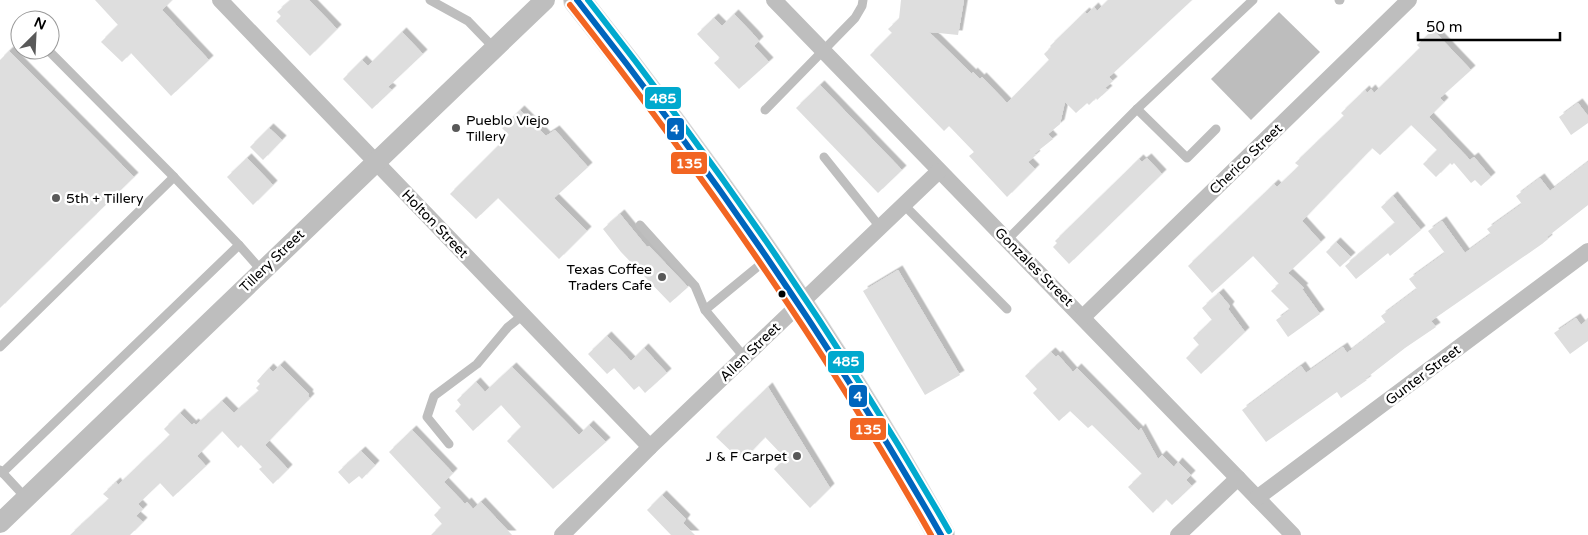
<svg xmlns="http://www.w3.org/2000/svg" width="1588" height="535" font-family="'Varela Round',sans-serif">
	<style>
		.water { fill: #bdbdbd }
		.building { fill: #dedede; filter: url(#shadow) }
		.lines { fill: none; stroke-linecap: round; stroke-linejoin: round }
		.primary-casing { stroke: #dbdbdb; stroke-width: 28 }
		.service { stroke: #bebebe; stroke-width: 9 }
		.minor { stroke: #bebebe; stroke-width: 16 }
		.tertiary { stroke: #bebebe; stroke-width: 20 }
		.primary { stroke: #bebebe; stroke-width: 26 }
		.bus-1-casing { stroke: #fff; stroke-width: 10 }
		.bus-2-casing { stroke: #fff; stroke-width: 10 }
		.bus-3-casing { stroke: #fff; stroke-width: 10 }
		.bus-1 { stroke: #0065bd; stroke-width: 6 }
		.bus-2 { stroke: #f26522; stroke-width: 6 }
		.bus-3 { stroke: #00a9ce; stroke-width: 6 }
		.poi-dot { fill: #595959; stroke: #fff; stroke-width: 2 }
		.bus-dot { fill: #000; stroke: #fff; stroke-width: 2 }
		.labels { text-anchor: middle; dominant-baseline: central; stroke-width: 5; stroke-linejoin: round; paint-order: stroke }
		.poi-label { font-size: 14px; fill: #000; stroke: #fff; text-anchor: start }
		.street-label { font-size: 14px; fill: #000; stroke: #fff }
		.line-badge { stroke: #fff; stroke-width: 2 }
		.badge-label { font-size: 14px; text-anchor: middle; font-weight: bold; fill: #fff }
	</style>
	<defs>
		<filter id="shadow"><feDropShadow dx="4.5" dy="-4.5" stdDeviation="0" flood-color="#0004"/></filter>
	</defs>
	<rect width="100%" height="100%" fill="#fff"/>
	<path class="water" d="M1279 12 1320 52 1251 120 1211 79Z"/>
	<g class="building">
		<path d="M95 0H172L162 10 209 60 171 96 131 53 122 62 101 42 118 25Z"/>
		<path d="M291 0H309L337 29 310 56 276 21 281 16 277 12Z"/>
		<path d="M901 0H964L958 35 929 32 972 74 973 72 980 79 982 77 1007 103 1049 60 1044 54 1051 47 1050 46 1085 12 1087 14 1094 7 1097 11 1108 0H1192L1109 77 1113 81 1105 88 1108 90 1097 100 1096 98 1089 105 1087 103 1076 113 1065 102 1060 124 1048 134 1053 139 1034 154 1036 155 1028 162 1035 169 1007 197 969 156 974 152 949 126 944 131 870 55 892 33 888 29 899 19Z"/>
		<path d="M734 14 755 36 759 41 754 46 769 62 739 89 714 63 720 58 697 34 714 18 722 26Z"/>
		<path d="M1433 30 1471 70 1440 98 1444 102 1429 117 1470 160 1474 157 1491 177 1481 186 1475 180 1471 183 1454 163 1452 165 1450 163 1436 177 1423 164 1437 150 1411 125 1380 155 1372 148 1302 221 1321 242 1288 273 1304 288 1302 289 1320 314 1288 337 1276 320 1290 310 1271 291 1279 284 1253 256 1212 293 1188 266 1274 184 1277 187 1299 166 1295 163 1344 116 1341 113 1365 90 1367 93 1371 89 1374 93 1420 48 1417 45Z"/>
		<path d="M402 32 423 54 388 87 392 90 372 109 343 79 362 60 368 66Z"/>
		<path d="M9 51 134 177 0 308V60Z"/>
		<path d="M820 85 902 170 878 193 796 108Z"/>
		<path d="M1578 103 1588 116V123L1571 135 1559 117Z"/>
		<path d="M520 110 546 136 555 130 588 167 554 198 587 231 559 259 498 198 476 219 450 194 509 135 502 128Z"/>
		<path d="M269 128 282 140 263 160 250 147Z"/>
		<path d="M247 158 273 185 253 205 227 177Z"/>
		<path d="M1147 158 1162 174 1069 264 1053 247 1057 243 1055 241 1139 159 1142 162Z"/>
		<path d="M1588 162V205L1547 237 1548 239 1542 244 1431 321 1436 327 1405 348 1365 379 1367 380 1341 398 1337 392 1266 442 1242 410 1301 366 1306 373 1343 347 1347 353 1386 323 1381 316 1417 289 1409 279 1445 253 1428 231 1442 221 1465 253 1491 234 1487 229 1522 204 1516 196 1540 178 1550 191Z"/>
		<path d="M1393 196 1421 230 1390 256 1388 253 1356 279 1345 266 1395 223 1381 207Z"/>
		<path d="M620 214 647 247 649 246 688 287 670 303 621 252 603 229Z"/>
		<path d="M1336 242 1351 257 1340 267 1326 252Z"/>
		<path d="M898 270 960 375 925 395 863 291Z"/>
		<path d="M1219 293 1230 306 1228 309 1245 332 1201 374 1186 358 1199 345 1193 338 1212 320 1202 308Z"/>
		<path d="M1576 318 1581 325 1588 319V341L1570 354 1554 333Z"/>
		<path d="M607 336 631 361 644 348 667 373 645 393 639 386 634 390 614 368 607 374 588 354Z"/>
		<path d="M1051 352 1056 357 1058 355 1073 372 1077 368 1139 431 1141 428 1158 459 1162 455 1174 467 1178 462 1191 475 1186 480 1192 486 1172 505 1166 499 1153 513 1128 487 1142 474 1092 425 1088 428 1070 411 1059 421 1033 393 1037 389 1025 376Z"/>
		<path d="M280 365 309 394 308 396 310 398 265 445 288 469 273 484 259 469 262 467 241 445 238 448 222 431 197 456 206 466 173 497 160 483 138 504 143 509 136 516 143 522 130 535H70L109 499 103 494 116 482 118 485 170 435 164 429 180 413 192 425 194 423 196 425 222 401 234 413 259 391 256 388 260 384 257 381 269 368 273 372Z"/>
		<path d="M512 367 579 435 589 425 606 442 553 489 507 441 521 427 501 405 473 431 455 411 461 405 457 400 476 382 485 392Z"/>
		<path d="M768 387 830 488 810 508 774 469 785 458 765 437 748 455 745 452 738 458 716 437Z"/>
		<path d="M412 430 453 473 444 482 465 504 467 502 473 509 481 502 512 535H431L442 524 434 515 441 508 389 452Z"/>
		<path d="M361 451 375 465 362 479 359 476 349 484 338 472Z"/>
		<path d="M662 495 686 519 683 523 695 535H671L647 510Z"/>
	</g>
	<g class="lines">
		<defs>
			<path id="primary" d="M577 0C712 169 836 345 941 535"/>
		</defs>
		<use href="#primary" class="primary-casing"/>
		<g class="service">
			<path d="M430 0 468 21 495 49"/>
			<path d="M1339 0H1340"/>
			<path d="M48 50 174 177"/>
			<path d="M1137 109 1187 158 1216 129"/>
			<path d="M765 110 855 18 862 6 863 0"/>
			<path d="M824 157 880 227"/>
			<path d="M904 205 1007 309"/>
			<path d="M640 225 695 286 705 310"/>
			<path d="M1007 240 1137 109 1253 0"/>
			<path d="M239 245 262 271"/>
			<path d="M0 347 174 177 239 245 2 473"/>
			<path d="M745 358 705 310 767 259"/>
			<path d="M449 444 427 417 434 396 477 364 508 327 523 315"/>
			<path d="M0 470 26 498"/>
		</g>
		<g class="minor">
			<path d="M220 0 650 447"/>
			<path d="M774 0 1293 535"/>
			<path d="M1083 317 1409 0"/>
			<path d="M1257 498 1588 251"/>
			<path d="M562 535 650 447 939 171"/>
			<path d="M1178 535 1238 478"/>
		</g>
		<path class="tertiary" d="M0 523 545 0"/>
		<use href="#primary" class="primary"/>
		<defs>
			<path id="bus-1" d="M577 0C711 170 834 347 941 535"/>
			<path id="bus-2" d="M570 5C703 174 825 348 931 535"/>
			<path id="bus-3" d="M588 0C721 169 842 344 949 531"/>
		</defs>
		<use href="#bus-1" class="bus-1-casing"/>
		<use href="#bus-2" class="bus-2-casing"/>
		<use href="#bus-3" class="bus-3-casing"/>
		<use href="#bus-1" class="bus-1"/>
		<use href="#bus-2" class="bus-2"/>
		<use href="#bus-3" class="bus-3"/>
	</g>
	<g class="poi-dot">
		<circle cx="456" cy="128" r="5"/>
		<circle cx="56" cy="198" r="5"/>
		<circle cx="662" cy="277" r="5"/>
		<circle cx="797" cy="456" r="5"/>
	</g>
	<circle class="bus-dot" cx="782" cy="294" r="4.5"/>
	<g class="labels">
		<g class="poi-label">
			<text x="466" y="120">Pueblo Viejo<tspan x="466" dy="16">Tillery</tspan></text>
			<text x="66" y="198">5th + Tillery</text>
			<text x="652" y="269" text-anchor="end">Texas Coffee<tspan x="652" dy="16">Traders Cafe</tspan></text>
			<text x="787" y="456" text-anchor="end">J &amp; F Carpet</text>
		</g>
		<g class="street-label">
			<text transform="translate(1246 159) rotate(-44)">Cherico Street</text>
			<text transform="translate(435 224) rotate(46)">Holton Street</text>
			<text transform="translate(272 261) rotate(-44)">Tillery Street</text>
			<text transform="translate(1034 267) rotate(45)">Gonzales Street</text>
			<text transform="translate(750 352) rotate(-44)">Allen Street</text>
			<text transform="translate(1423 375) rotate(-37)">Gunter Street</text>
		</g>
	</g>
	<g class="line-badge">
		<rect x="644" y="86" width="38" height="24" rx="5" fill="#00a9ce"/>
		<rect x="666" y="117" width="19" height="24" rx="5" fill="#0065bd"/>
		<rect x="670" y="151" width="38" height="24" rx="5" fill="#f26522"/>
		<rect x="827" y="350" width="38" height="24" rx="5" fill="#00a9ce"/>
		<rect x="848" y="384" width="20" height="24" rx="5" fill="#0065bd"/>
		<rect x="849" y="417" width="38" height="24" rx="5" fill="#f26522"/>
	</g>
	<g class="badge-label">
		<text x="663" y="103">485</text>
		<text x="675" y="134">4</text>
		<text x="689" y="168">135</text>
		<text x="846" y="366">485</text>
		<text x="858" y="401">4</text>
		<text x="868" y="434">135</text>
	</g>
	<g transform="translate(35 35) rotate(24)"><circle r="24" fill="#ffffff" stroke="#999999"/>
	<path d="M0-4L9 19L0 12L-9 19Z" fill="#595959"/>
	<text y="-8" font-size="14" font-weight="bold" text-anchor="middle" fill="#000000">N</text>
	</g>
	<path d="M1418 32v8h142v-8" fill="none" stroke="#000000" stroke-width="2.5"/>
	<text x="1426" y="32" font-size="15" fill="#000000" stroke="#ffffff" stroke-width="4" paint-order="stroke">50 m</text>
</svg>
